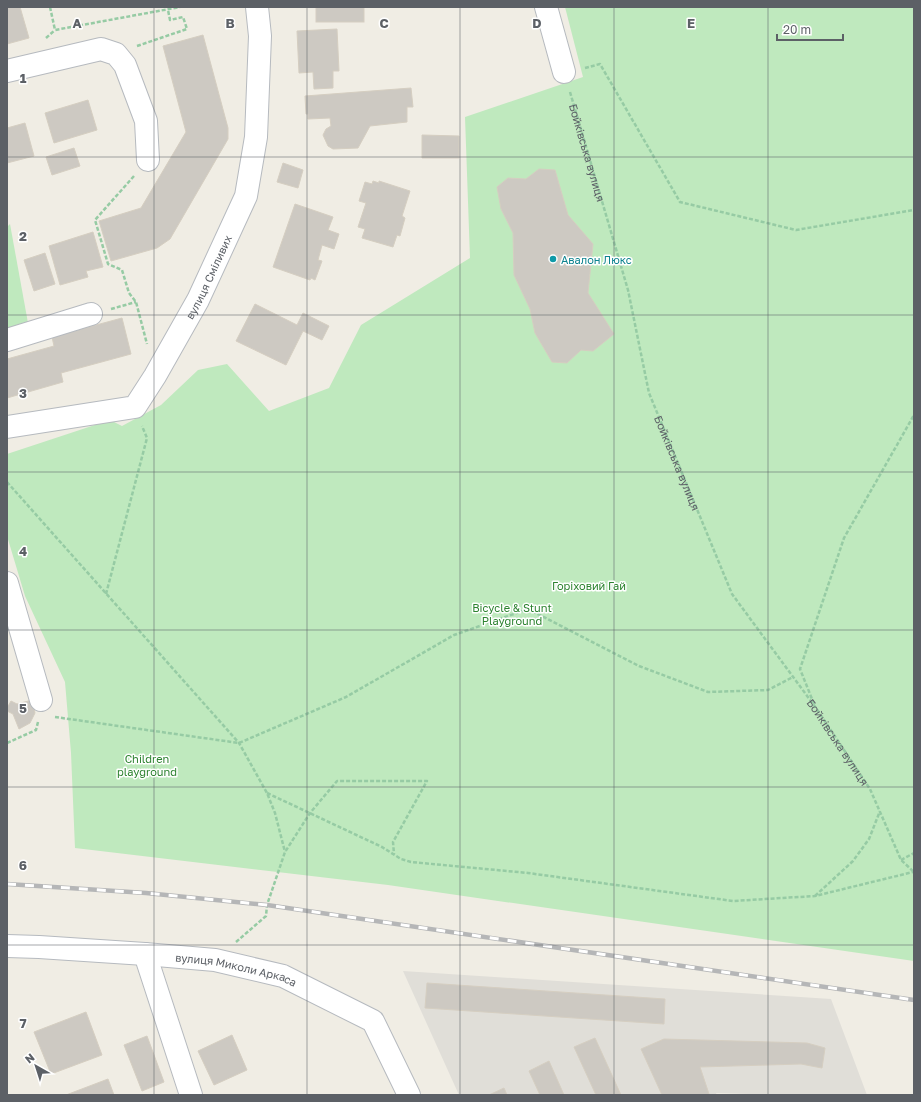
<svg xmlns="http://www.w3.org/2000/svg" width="921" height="1102" font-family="'Golos Text',sans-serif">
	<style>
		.industrial { fill: #e0ded8 }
		.green { fill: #bfe9be }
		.building { fill: #cdc9c2; stroke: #d5cec1 }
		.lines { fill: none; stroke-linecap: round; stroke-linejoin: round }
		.minor-casing { stroke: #b6babf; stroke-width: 24 }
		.path { stroke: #96cba4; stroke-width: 2.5; stroke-dasharray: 4 2; stroke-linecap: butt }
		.minor { stroke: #fff; stroke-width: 22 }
		.rail-casing { stroke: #b5b6b7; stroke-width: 4.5 }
		.rail { stroke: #fff; stroke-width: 3; stroke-dasharray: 9; stroke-linecap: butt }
		.grid { fill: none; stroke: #5c6066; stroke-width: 1; stroke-opacity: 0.55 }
		.culture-dot { fill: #0f9aa8; stroke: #fff; stroke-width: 1.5 }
		.labels { text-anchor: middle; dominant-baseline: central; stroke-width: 3; stroke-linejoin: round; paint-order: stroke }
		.street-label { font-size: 11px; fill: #5c6066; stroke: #fff }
		.culture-label { font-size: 11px; fill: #0d838f; stroke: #fff; text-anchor: start }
		.park-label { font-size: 11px; fill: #2d8330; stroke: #fff }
		.grid-label { font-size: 13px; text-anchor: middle; font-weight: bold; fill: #5c6066; stroke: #fff; stroke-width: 3; stroke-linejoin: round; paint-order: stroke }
	</style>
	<rect width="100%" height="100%" fill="#f0ede4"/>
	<path class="industrial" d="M403 971 831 999 867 1095H783L716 1093 717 1095H459Z"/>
	<g class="green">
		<path d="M565 7H914V961L388 885 75 848 71 753 65 682 25 596 7 536V454L110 420 122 426 161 405 198 370 227 364 269 411 329 388 361 325 470 258 465 117 583 77Z"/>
		<path d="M10 224 28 323 7 332V227Z"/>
	</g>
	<g class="building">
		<path d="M7 7H20L29 38 7 44Z"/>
		<rect x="316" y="7" width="48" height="15"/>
		<path d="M337 29 339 71H333V88L314 89 313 72 299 73 297 31Z"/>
		<path d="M203 35 228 128V139L170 239 157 248 111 261 99 221 141 208 186 132 163 46Z"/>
		<path d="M411 88 413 107H407V122L370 126 358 148 333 149 328 146 323 135 326 129 331 126 330 118 308 119V114H306L305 96Z"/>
		<path d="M88 100 97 130 54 143 45 113Z"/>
		<path d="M25 123 34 156 7 163V128Z"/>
		<path d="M422 135 459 136V158H422Z"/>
		<path d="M74 148 80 166 52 175 46 157Z"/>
		<path d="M283 163 303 170 298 188 277 182Z"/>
		<path d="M539 169 555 170 568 215 593 244 588 293 614 334 593 351 581 350 567 363 552 362 535 333 530 309 514 275 513 233 501 209 497 187 508 178 526 179Z"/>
		<path d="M373 181 379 183V181L410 191 402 216 405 218 400 236 397 235 393 247 362 238 365 229 358 227 366 203 359 201 365 182 372 184Z"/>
		<path d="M295 204 333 217 328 230 339 234 334 249 322 245 318 260 322 261 315 280 311 278 310 280 273 267Z"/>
		<path d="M93 232 103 267 86 271 88 277 60 285 49 246Z"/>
		<path d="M45 253 55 284 34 291 24 260Z"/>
		<path d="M255 304 297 325 303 313 329 326 322 340 303 331 286 365 236 341Z"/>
		<path d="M122 318 131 354 61 373 63 382 7 398V359L54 346 52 337Z"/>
		<path d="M32 700 35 713 30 723 19 729 13 714 7 711V708L11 701 17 704Z"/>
		<path d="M427 983 665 999 664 1024 425 1008Z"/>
		<path d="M86 1012 102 1055 51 1074 34 1032Z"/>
		<path d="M232 1035 247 1070 214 1085 198 1051Z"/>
		<path d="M147 1036 164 1082 142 1091 124 1045Z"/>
		<path d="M595 1038 621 1095H596L574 1047Z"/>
		<path d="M664 1039 807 1043 825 1048 822 1068 801 1064 700 1067 709 1094 706 1095H662L641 1049Z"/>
		<path d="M549 1061 564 1095H540L529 1071Z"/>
		<path d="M108 1079 114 1095H66Z"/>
		<path d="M504 1088 507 1095H489Z"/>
	</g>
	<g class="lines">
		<defs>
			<g id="minor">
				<path d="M546 7 564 72"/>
				<path d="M7 71 101 49 116 54 125 65 146 121 148 160"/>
				<path d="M7 340 91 314"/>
				<path id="s2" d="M7 427 135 407 155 376 198 300 246 196 256 137 260 36 257 7"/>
				<path d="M7 583 41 700"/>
				<path id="s3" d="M7 946 39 947 145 954 215 960 283 976 373 1021 409 1095"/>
				<path d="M145 954 191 1095"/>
			</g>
		</defs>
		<use href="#minor" class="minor-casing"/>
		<g class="path">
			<path d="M50 7 55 30 180 7"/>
			<path d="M46 38 55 30"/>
			<path d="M137 46 187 29 183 17 170 20 168 10"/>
			<path d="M585 68 600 64 680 202 796 230 914 210"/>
			<path id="s1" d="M570 92 628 290 649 393 732 594 816 708 870 789 901 860 914 872"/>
			<path d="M134 176 95 220 108 264 122 270 129 293 136 302 147 344"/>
			<path d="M111 309 136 302"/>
			<path d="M7 482 239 743 267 793 275 813 285 852"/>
			<path d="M106 594 147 438 142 426"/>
			<path d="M814 704 800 669 844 538 914 415"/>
			<path d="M55 717 239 743 346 697 454 635 528 609 639 666 708 692 768 690 793 677"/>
			<path d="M7 743 36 730 38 722"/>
			<path d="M267 793 382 847 401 859 411 862 528 873 733 901 815 896 913 872"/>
			<path d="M901 860 914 853"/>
			<path d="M815 896 853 861 869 839 880 811"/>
			<path d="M236 942 266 916 267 905 285 852 310 813 337 781H427L393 842 394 854"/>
		</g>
		<use href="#minor" class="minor"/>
		<defs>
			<path id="rail" d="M7 884 146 893 267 905 914 1000"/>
		</defs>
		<use href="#rail" class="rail-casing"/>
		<use href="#rail" class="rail"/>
	</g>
	<path class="grid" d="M154 7V1095M307 7V1095M460 7V1095M614 7V1095M768 7V1095M7 157H914M7 315H914M7 472H914M7 630H914M7 787H914M7 945H914"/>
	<circle class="culture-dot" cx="553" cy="259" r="4"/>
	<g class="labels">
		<g class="street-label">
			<text stroke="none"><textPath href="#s1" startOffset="63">Бойківська вулиця</textPath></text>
			<text stroke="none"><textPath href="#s2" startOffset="279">вулиця Сміливих</textPath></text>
			<text stroke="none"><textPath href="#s1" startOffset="387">Бойківська вулиця</textPath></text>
			<text stroke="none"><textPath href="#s1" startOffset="711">Бойківська вулиця</textPath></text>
			<text stroke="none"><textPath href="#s3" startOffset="231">вулиця Миколи Аркаса</textPath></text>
		</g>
		<g class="culture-label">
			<text x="561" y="259">Авалон Люкс</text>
		</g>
		<g class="park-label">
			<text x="589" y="585">Горіховий Гай</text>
			<text x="512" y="607">Bicycle &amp; Stunt<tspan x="512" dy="13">Playground</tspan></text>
			<text x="147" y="758">Children<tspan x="147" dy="13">playground</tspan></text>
		</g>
	</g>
	<g class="grid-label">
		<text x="77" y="28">A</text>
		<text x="230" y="28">B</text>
		<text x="384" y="28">C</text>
		<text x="537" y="28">D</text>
		<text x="691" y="28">E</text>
		<text x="23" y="83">1</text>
		<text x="23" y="241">2</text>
		<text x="23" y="398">3</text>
		<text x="23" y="556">4</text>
		<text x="23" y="713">5</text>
		<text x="23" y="870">6</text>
		<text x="23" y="1028">7</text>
	</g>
	<rect width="921" height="1102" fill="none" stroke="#5c6066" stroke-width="16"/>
	<g transform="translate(36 1066) rotate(321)" stroke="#ffffff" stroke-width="3" paint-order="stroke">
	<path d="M0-3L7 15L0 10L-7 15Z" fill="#5c6066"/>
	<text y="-6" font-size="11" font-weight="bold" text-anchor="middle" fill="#5c6066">N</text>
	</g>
	<path d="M777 34v6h66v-6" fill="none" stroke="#5c6066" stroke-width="2"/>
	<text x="783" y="34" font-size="12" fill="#5c6066" stroke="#ffffff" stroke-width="3" paint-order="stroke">20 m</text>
</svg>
